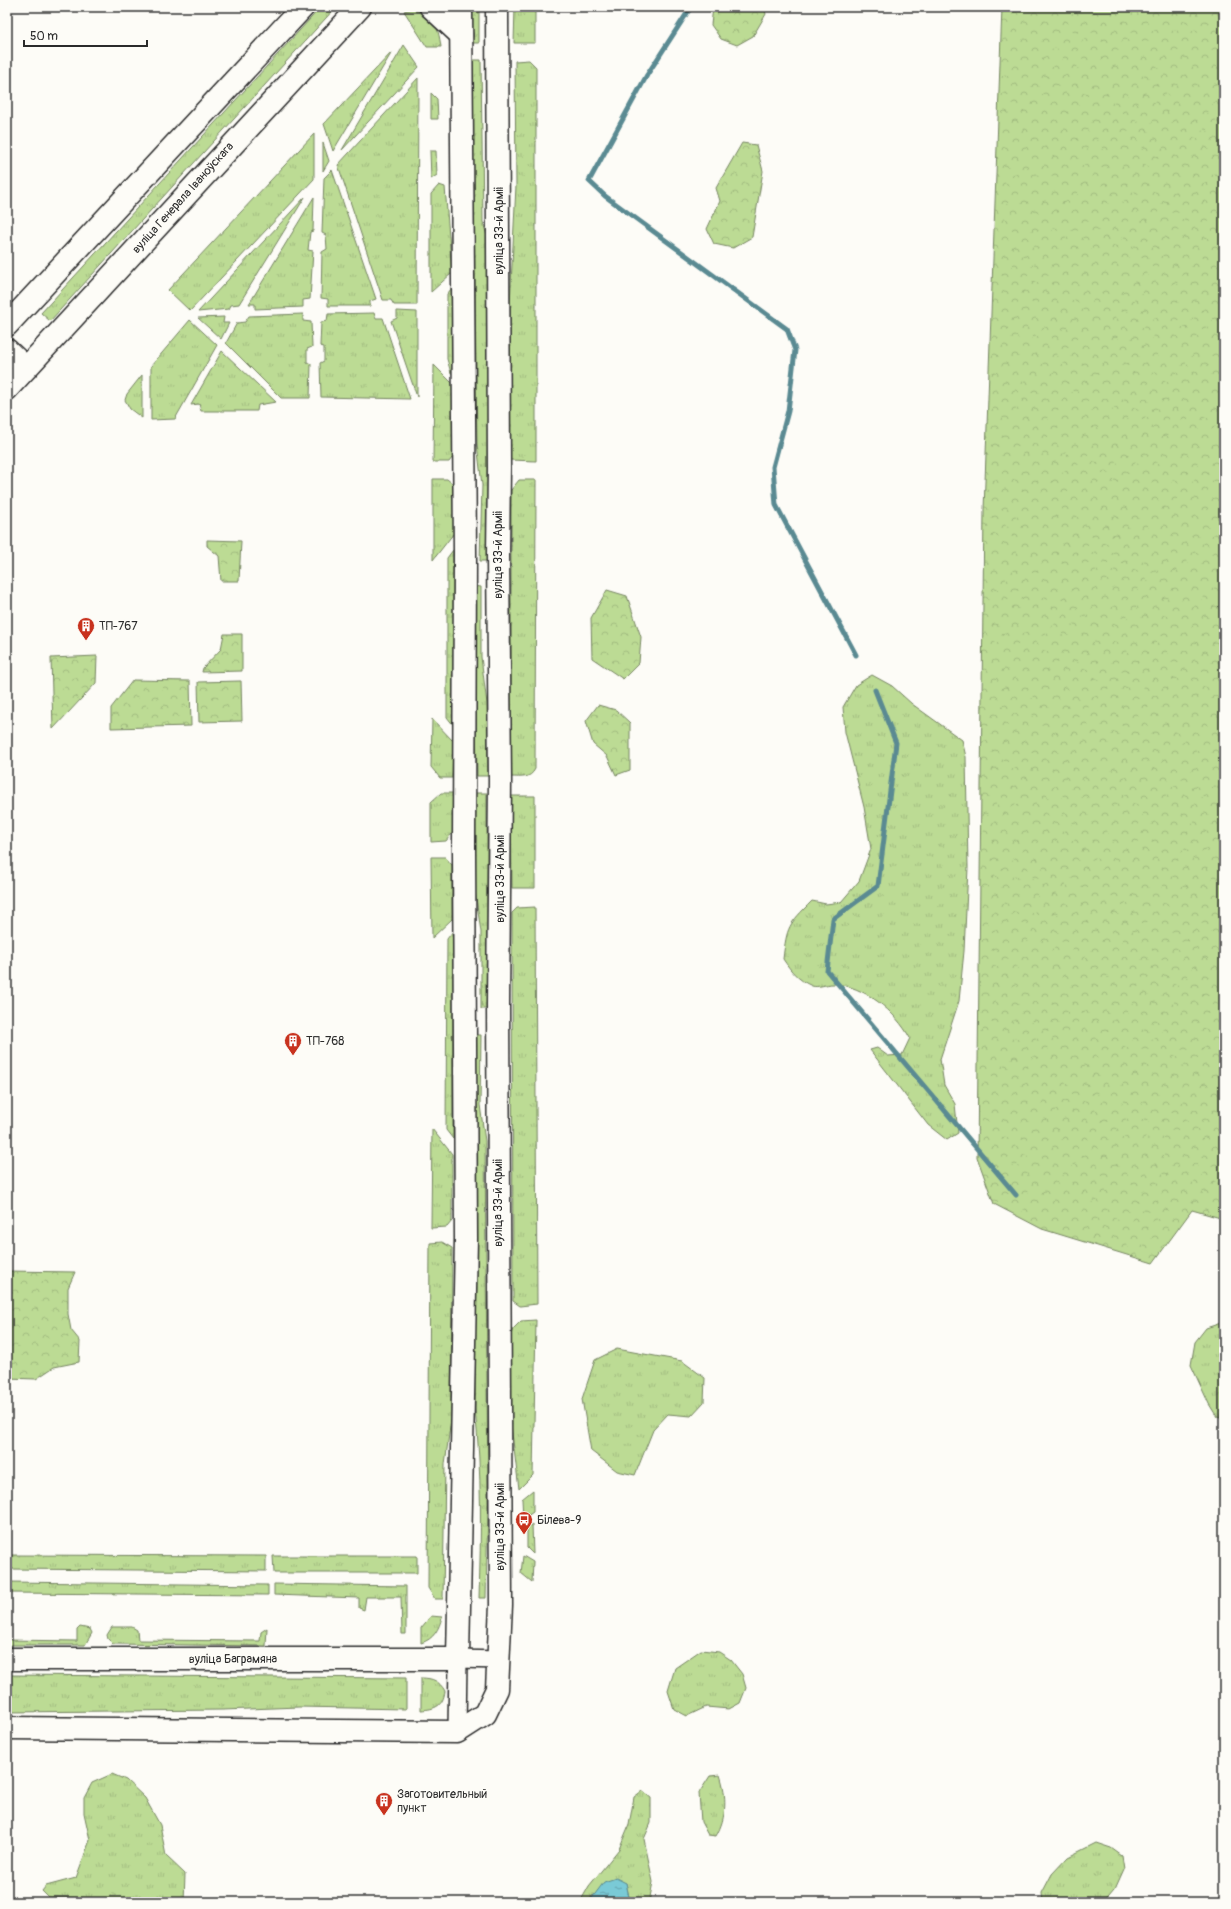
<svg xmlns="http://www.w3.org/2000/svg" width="1231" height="1909" font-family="Pangolin,sans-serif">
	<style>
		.grass { fill: url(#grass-tufts); stroke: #748360 }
		.forest { fill: url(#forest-crowns); stroke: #748360 }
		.water { fill: url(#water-ripples); stroke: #5a8a92 }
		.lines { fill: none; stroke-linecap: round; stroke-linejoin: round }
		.stream { stroke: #5a8a92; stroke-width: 5 }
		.street-casing { stroke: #2b2b2b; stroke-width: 20 }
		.secondary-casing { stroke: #2b2b2b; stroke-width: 25 }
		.primary-casing { stroke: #2b2b2b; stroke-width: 25 }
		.street { stroke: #fdfcf7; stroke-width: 17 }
		.secondary { stroke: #fdfcf7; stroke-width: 22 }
		.primary { stroke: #fdfcf7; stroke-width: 22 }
		.labels { text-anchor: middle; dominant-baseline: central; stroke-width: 3; stroke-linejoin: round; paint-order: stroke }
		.street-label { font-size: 12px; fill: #2b2b2b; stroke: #fdfcf7 }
		.poi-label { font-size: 12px; fill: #2b2b2b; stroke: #fdfcf7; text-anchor: start }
	</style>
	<defs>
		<pattern id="grass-tufts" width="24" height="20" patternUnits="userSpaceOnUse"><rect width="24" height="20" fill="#bcdb94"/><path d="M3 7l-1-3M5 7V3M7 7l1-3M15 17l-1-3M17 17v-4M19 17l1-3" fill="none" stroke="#a2bc80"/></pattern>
		<pattern id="forest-crowns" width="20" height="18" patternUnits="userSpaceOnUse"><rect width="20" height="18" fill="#bcdb94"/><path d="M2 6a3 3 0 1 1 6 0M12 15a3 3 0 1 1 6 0" fill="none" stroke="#a2bc80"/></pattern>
		<pattern id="water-ripples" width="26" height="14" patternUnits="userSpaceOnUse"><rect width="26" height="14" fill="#7acad6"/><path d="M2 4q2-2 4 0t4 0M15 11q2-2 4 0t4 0" fill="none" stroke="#64a4ae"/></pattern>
	</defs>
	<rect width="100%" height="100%" fill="#fdfcf7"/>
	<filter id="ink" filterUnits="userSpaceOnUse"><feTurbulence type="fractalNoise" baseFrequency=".025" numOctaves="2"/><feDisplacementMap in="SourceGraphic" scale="8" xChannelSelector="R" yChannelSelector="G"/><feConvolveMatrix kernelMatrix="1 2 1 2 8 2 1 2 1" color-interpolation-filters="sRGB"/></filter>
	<g filter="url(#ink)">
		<g class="grass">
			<path d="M321 7H336L50 321 41 313Z"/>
			<rect x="472" y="7" width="7" height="36"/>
			<path d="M515 7H535V43H514Z"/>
			<path d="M412 9C434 15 438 25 441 47H427L404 11Z"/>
			<path d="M404 45 419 67 342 150Z"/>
			<path d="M392 52 333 151 324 124Z"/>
			<path d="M472 60H481L483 222 488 240 487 561H480L482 485 477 444Z"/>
			<path d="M529 60 536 67V461L510 460V305L516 186 515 61Z"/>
			<path d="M418 78 417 305H394L391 300H383L338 165Z"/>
			<path d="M431 93 437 99 438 119H431Z"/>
			<path d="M314 134V179L190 311 168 290Z"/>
			<path d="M323 143 329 161 323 171Z"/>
			<path d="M430 151H436L437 175 431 179Z"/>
			<path d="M332 170 376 299 370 301V306H328V299L321 298 322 252 327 249 326 235 322 233 324 178Z"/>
			<path d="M439 185 445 187 452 273 431 292V194Z"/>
			<path d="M305 197 239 304 231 305 229 309 198 312Z"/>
			<path d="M314 197 313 231 310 232 308 250 313 251 310 299 303 300V307L255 309V304H249Z"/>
			<path d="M455 287 454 374 451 373 447 359V294L452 288Z"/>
			<path d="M397 311 417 312V397L391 321 397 318Z"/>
			<path d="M374 313 376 318H383L410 399 321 397 320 363 324 361V347L320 346 321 322 327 321 328 314Z"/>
			<path d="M303 314V321L311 322 312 347 307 349V362L311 364 310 398H281L226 343 237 323 245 322 249 316Z"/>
			<path d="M224 317 223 323H229L221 339 198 318Z"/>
			<path d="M190 320 217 345 175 419 151 420V366Z"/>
			<path d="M222 351 276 402 258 405 257 411H201L199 404 191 405Z"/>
			<path d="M434 365 454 385 455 454 449 462H433Z"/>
			<path d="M142 375V418L130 409 125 400 127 394Z"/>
			<path d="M433 479H447L453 484 454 533 433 560Z"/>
			<path d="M519 480H536L535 769C530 779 522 777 511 777V490Z"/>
			<path d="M453 550 454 726 447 717V558Z"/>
			<path d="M474 586 481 587V657L487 704 488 776H477Z"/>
			<path d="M872 675 892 686 912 704 962 740 966 757 968 868 964 951 959 1001 940 1059 944 1085 955 1104 958 1133 947 1140 928 1125 870 1050 877 1048 888 1056 902 1055 910 1038C896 1012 864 985 833 984 826 984 818 988 812 986 798 980 791 971 783 959 787 926 788 925 812 901L826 904 841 902 859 881 871 849 864 807 845 732 843 707 856 685Z"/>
			<path d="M432 719 453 741 452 778H440L431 767Z"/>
			<path d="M441 793H453V832L446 841 431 842V802Z"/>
			<path d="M475 793H487V1009H481V932L475 891Z"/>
			<path d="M511 796H535V888H512Z"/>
			<path d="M431 857H445L452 865V919L432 938Z"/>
			<path d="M535 907 537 1304 520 1306 513 1301 512 913 517 908Z"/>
			<path d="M453 931V1139L446 1130 447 939Z"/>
			<path d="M475 1035H481L480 1105 485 1141 488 1503 486 1598H479C481 1534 482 1474 475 1409Z"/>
			<path d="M432 1129 452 1154V1221L447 1227 431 1228Z"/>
			<path d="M442 1242 452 1248 451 1419 445 1464 443 1599H435L428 1588 430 1243Z"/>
			<path d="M536 1320 533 1475 519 1489 511 1425V1335L513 1329 521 1321Z"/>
			<path d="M1224 1322V1419L1217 1417 1209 1404 1191 1365 1195 1342 1206 1328Z"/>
			<path d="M617 1349 682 1361 705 1378 704 1402 691 1416 668 1414 653 1430 635 1475 617 1471 591 1451 582 1399 595 1360Z"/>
			<path d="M533 1490V1512L523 1519 522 1499Z"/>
			<path d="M532 1524 533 1554 527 1548V1528Z"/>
			<path d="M7 1555 266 1556V1571L7 1569Z"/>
			<path d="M273 1556H417V1573H274Z"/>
			<path d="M523 1556 533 1562 532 1582 521 1573Z"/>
			<path d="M7 1582 268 1585V1595L7 1593Z"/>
			<path d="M274 1584 406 1586V1634H402L401 1597H366L364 1610 359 1608V1598L274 1595Z"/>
			<path d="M431 1616 442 1617C439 1629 434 1639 421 1643V1628Z"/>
			<path d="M80 1627 90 1629 92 1633 85 1645H7V1640L77 1641V1630Z"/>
			<path d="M112 1627H132L137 1630 138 1640 260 1641 261 1632 267 1628 266 1646 113 1644 108 1639 107 1635Z"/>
			<path d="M701 1650 719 1652 731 1660 742 1674 746 1688 740 1703 729 1709 706 1707 687 1716 674 1709 668 1691 675 1668Z"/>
			<path d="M7 1675 406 1678V1709L299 1707 223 1710 7 1712Z"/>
			<path d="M421 1678C433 1678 439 1681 445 1691 443 1706 436 1709 421 1710Z"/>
			<path d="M112 1774 126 1780 145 1798 160 1825 166 1856 185 1874 184 1902H92L91 1899 48 1897 42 1891 46 1886 76 1878 90 1840 84 1813V1798L92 1783Z"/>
			<path d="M720 1775C727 1796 727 1817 716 1836L708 1835 701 1822 699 1793 710 1776Z"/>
			<path d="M642 1791 651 1798V1823L644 1839 653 1882 649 1902H630L626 1883 592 1896 589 1902H580L589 1886 619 1849 629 1825 634 1797Z"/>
			<path d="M1096 1843 1111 1848 1122 1856 1124 1869 1115 1889 1104 1902H1043L1042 1893 1052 1874 1068 1857Z"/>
		</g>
		<g class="forest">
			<path d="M713 7H764L766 14 753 36 737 45 721 39 711 25Z"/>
			<path d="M1002 7H1224V1219L1192 1210 1153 1263 1042 1229 994 1204 977 1157 984 510Z"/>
			<path d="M742 143 756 145 763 171 752 237 733 248 714 244 707 229 720 201 716 188Z"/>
			<path d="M207 540 241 541 239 581H221L219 556 207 546Z"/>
			<path d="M607 590 627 596 641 637 639 663 623 679 592 658 591 618Z"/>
			<path d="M224 634H242V671L202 672 203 668 221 649Z"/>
			<path d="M97 656 96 683 53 729 51 658Z"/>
			<path d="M133 680 190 681 191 726 111 728V708Z"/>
			<path d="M241 681 242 721 199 722 198 682Z"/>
			<path d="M598 705 616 710 630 723V770L616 775 607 756 593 744 586 721Z"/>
			<path d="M7 1271 75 1272 68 1288V1314L71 1330 80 1341 79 1362 54 1367 36 1379 7 1378Z"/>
		</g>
		<path class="water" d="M616 1878 626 1883 630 1902H589L604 1882Z"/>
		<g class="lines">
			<g class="stream">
				<path d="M691 7 647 75 589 181 605 196 787 329 795 350 788 411 773 467 776 505 856 655"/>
				<path d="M875 690 896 743 878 886 833 919 827 971 1016 1195"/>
			</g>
			<defs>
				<path id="street" d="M457 1732 458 1659 499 1660"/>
				<g id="secondary">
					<path d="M431 7 461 35"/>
					<path d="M7 350 26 368"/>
					<path d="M7 1659H458L466 1238 464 849 465 553 461 7"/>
					<path d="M7 1728 457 1732 485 1714 497 1689 501 1605 498 1004 500 781 498 555 499 467 497 7"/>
				</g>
				<g id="primary">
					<path d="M7 325 303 7"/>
					<path d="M7 389 360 7"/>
				</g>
			</defs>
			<use href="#street" class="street-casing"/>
			<use href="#secondary" class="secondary-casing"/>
			<use href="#primary" class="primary-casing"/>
			<use href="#street" class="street"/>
			<use href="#secondary" class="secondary"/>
			<use href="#primary" class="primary"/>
		</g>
	</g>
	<defs>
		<symbol id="building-pin" viewBox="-11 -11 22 30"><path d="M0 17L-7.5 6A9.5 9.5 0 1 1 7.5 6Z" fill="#c8321e" stroke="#fdfcf7"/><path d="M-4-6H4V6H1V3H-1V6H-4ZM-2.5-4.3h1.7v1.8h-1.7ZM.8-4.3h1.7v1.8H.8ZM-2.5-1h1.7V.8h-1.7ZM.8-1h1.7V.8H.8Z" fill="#fff"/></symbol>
		<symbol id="bus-pin" viewBox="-11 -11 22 30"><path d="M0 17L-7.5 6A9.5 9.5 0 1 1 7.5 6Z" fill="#c8321e" stroke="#fdfcf7"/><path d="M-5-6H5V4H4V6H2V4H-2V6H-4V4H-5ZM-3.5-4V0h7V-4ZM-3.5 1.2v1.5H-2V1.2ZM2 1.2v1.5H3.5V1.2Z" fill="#fff"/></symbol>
	</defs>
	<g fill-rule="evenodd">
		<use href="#building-pin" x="76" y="616" width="20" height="27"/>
		<use href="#building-pin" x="283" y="1031" width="20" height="27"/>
		<use href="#bus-pin" x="514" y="1510" width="20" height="27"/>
		<use href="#building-pin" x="374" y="1791" width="20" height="27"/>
	</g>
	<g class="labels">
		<g class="street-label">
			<text transform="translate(183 198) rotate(-48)">вуліца Генерала Іваноўскага</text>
			<text transform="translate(499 231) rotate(-90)">вуліца 33-й Арміі</text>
			<text transform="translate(498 555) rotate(-90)">вуліца 33-й Арміі</text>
			<text transform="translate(500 879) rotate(-90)">вуліца 33-й Арміі</text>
			<text transform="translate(498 1203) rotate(-90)">вуліца 33-й Арміі</text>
			<text transform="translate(500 1527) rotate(-90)">вуліца 33-й Арміі</text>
			<text x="233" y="1659">вуліца Баграмяна</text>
		</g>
		<g class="poi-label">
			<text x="99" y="626">ТП-767</text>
			<text x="306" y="1041">ТП-768</text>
			<text x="537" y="1520">Білева-9</text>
			<text x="397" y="1794">Заготовительный<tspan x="397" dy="14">пункт</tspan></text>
		</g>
	</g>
	<rect width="1231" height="1909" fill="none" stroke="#fdfcf7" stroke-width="24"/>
	<rect x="12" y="12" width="1207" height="1885" fill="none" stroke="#2b2b2b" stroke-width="1.5" filter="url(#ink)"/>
	<path d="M24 40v6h123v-6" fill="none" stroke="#2b2b2b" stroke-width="2"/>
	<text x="30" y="40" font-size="12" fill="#2b2b2b" stroke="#fdfcf7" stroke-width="3" paint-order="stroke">50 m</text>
</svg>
